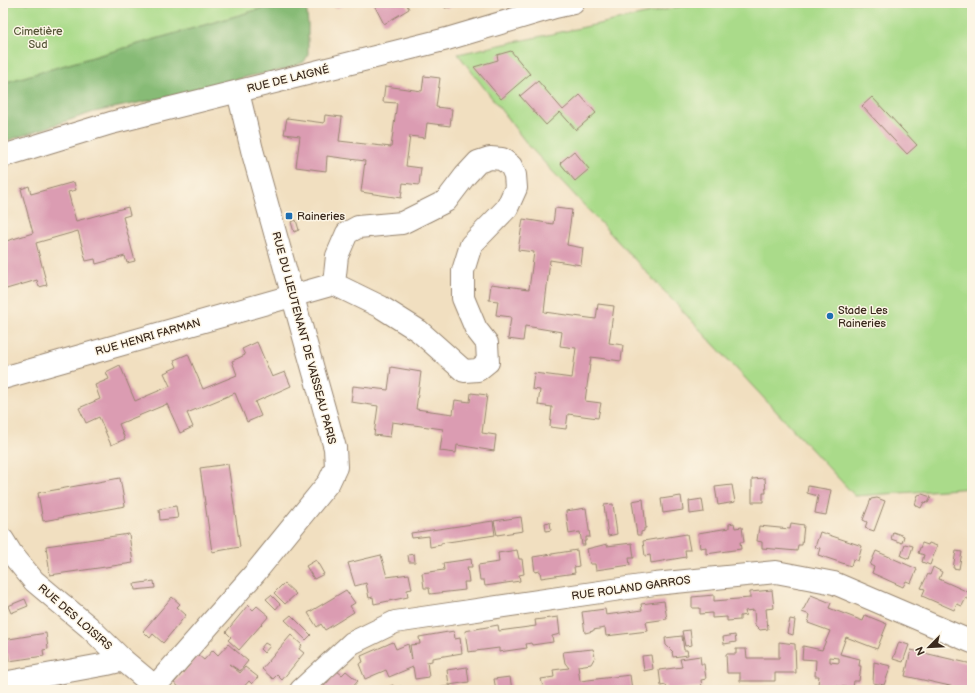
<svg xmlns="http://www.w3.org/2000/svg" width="975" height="693" font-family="'Balsamiq Sans',sans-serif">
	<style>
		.green { fill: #aadb8a; stroke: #728254 }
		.forest { fill: #87bb76; stroke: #61724a }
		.building { fill: #db9cb2; fill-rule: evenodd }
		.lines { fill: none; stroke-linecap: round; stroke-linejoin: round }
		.minor-casing { stroke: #96846f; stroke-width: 24 }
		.minor { stroke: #fff; stroke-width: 22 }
		.poi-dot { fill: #1f6fb2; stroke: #fcf5e5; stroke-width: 1.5 }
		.labels { text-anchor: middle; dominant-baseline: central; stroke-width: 3; stroke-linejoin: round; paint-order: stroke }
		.park-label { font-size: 11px; fill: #575639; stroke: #fcf5e5 }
		.street-label { font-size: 11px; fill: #3b2a1e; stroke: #fcf5e5 }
		.poi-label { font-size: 11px; fill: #3b2a1e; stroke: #fcf5e5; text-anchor: start }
	</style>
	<rect width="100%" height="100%" fill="#fcf5e5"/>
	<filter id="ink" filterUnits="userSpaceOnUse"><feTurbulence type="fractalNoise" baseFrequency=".025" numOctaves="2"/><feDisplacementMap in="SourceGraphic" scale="8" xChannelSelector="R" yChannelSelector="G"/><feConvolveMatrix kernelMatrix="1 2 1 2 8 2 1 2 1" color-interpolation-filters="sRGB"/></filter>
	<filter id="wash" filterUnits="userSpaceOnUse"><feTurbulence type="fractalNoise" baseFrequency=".012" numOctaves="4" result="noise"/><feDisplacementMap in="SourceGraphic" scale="16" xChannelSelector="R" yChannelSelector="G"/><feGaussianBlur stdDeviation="0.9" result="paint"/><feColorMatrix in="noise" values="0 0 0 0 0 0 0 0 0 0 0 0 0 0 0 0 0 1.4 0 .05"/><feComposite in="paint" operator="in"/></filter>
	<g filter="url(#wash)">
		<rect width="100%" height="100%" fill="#f1dfc0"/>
		<g class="green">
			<path d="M3 3H281L3 83Z"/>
			<path d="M697 3H972V488L855 496 528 145 458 54Z"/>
		</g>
		<path class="forest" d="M281 3H306L308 24V55L304 62 283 70 250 76 196 91 94 112 3 142V83Z"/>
		<g id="blocks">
			<g class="building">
				<path d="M334 3H349L336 8Z"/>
				<path d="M373 3H406L409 9 384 24Z"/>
				<path d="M442 3H463V4L445 8Z"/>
				<path d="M511 51 530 74 501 99 474 67 498 60 497 55Z"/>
				<path d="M424 76 440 78 436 107 452 109 450 126 427 123 425 138 410 136 406 166 421 168 419 185 403 183 401 198 361 192 365 161 327 156 326 171 296 167 300 136 284 134 287 118 324 123 325 115 342 117 339 141 391 147 397 103 383 102 385 86 422 91Z"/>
				<path d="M538 81 563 110 580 95 596 113 576 130 560 112 546 125 520 96Z"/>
				<path d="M872 97 917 145 907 154 862 106Z"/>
				<path d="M574 151 589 169 575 181 560 163Z"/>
				<path d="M74 182 76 190 68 192 76 221 128 207 130 215 123 217 135 261 127 263 125 256 96 264 95 259 86 261 78 231 36 243 47 285 39 287 37 280 3 290V242L33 233 21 189 29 186 31 194Z"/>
				<path d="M555 208 572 210 567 245 583 248 581 265 550 260 544 312 596 319 598 304 614 306 609 343 623 345 621 361 591 357 585 401 601 403 598 418 568 414 566 429 550 427 552 407 538 405 540 390 532 389 534 373 572 378 576 348 560 346 562 332 525 326 523 341 508 339 511 317 496 315 498 301 489 300 491 284 529 289 534 252 518 250 523 219 553 224Z"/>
				<path d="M296 220 299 230 294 232 291 222Z"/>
				<path d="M257 342 272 377 285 372 291 386 255 402 261 416 247 422 235 393 187 413 193 427 180 433 167 404 119 424 125 439 111 445 99 417 86 423 79 408 100 399 95 385 109 379 106 372 120 365 135 401 170 386 164 373 177 367 174 360 188 354 203 389 237 375 232 361 245 355 242 349Z"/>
				<path d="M391 367 421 372 416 409 453 414 455 400 470 402 471 393 487 395 482 433 496 435 494 451 457 445 456 453 440 451 443 429 392 422 390 437 374 435 378 406 351 402 353 386 388 390Z"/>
				<path d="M228 464 240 547 212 552 200 468Z"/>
				<path d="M120 478 125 506 43 521 38 493Z"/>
				<path d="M765 478 766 493H763V502H752V479Z"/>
				<path d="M732 485 735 502 718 505 715 487Z"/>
				<path d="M808 486 831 490 826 515 815 513 818 496 807 493Z"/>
				<path d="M922 494 931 497 928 503 924 502 921 508 915 505 918 495Z"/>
				<path d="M681 496 683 510 663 513 661 499Z"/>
				<path d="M877 498 885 501 874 531 865 528 867 522 863 520 871 499Z"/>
				<path d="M643 499 646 528H644V531L641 532V535H637L632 501Z"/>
				<path d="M702 499 704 512 690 514 689 501Z"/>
				<path d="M613 504 617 534 608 536 604 505Z"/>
				<path d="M176 506 178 518 160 520 159 509Z"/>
				<path d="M586 508 590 537H586V541H584L585 545H582L580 532 569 534 566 511Z"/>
				<path d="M521 517 523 531 497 535 494 521Z"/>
				<path d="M493 521 495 535 441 543V545L430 547 429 536 412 538 411 533Z"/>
				<path d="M550 522 551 530 546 531 545 523Z"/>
				<path d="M734 523 735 528 742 527 744 542H740L741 549 706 554V547L700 548 698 533 729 528V524Z"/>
				<path d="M791 523 804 525 802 545H798L797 551 762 548V542L757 541 759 526 790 529Z"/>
				<path d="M820 532 862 546 858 561 853 559 851 566 818 555 820 548 815 547Z"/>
				<path d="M893 532 904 536 902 543 891 539Z"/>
				<path d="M129 534 133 563 50 575 46 546Z"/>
				<path d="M687 534 690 550H685L686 557 651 563 650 555 645 556 643 541Z"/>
				<path d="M632 543 634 558H629L630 565 596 570 595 564H590L587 549 607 544V546Z"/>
				<path d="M922 543 928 545 929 543 937 546 930 565 922 562 924 555 918 553Z"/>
				<path d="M905 544 913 546 909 559 901 556Z"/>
				<path d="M517 550 519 559H522L524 574 519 575 520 581 485 586 484 580H480L478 565 499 562 498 553Z"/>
				<path d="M577 550 579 566 574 567 575 573 541 578 540 571 535 572 533 557Z"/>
				<path d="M876 551 917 569 911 583 906 581 903 587 872 573 874 567 870 565Z"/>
				<path d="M956 551 962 552 959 569 953 568Z"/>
				<path d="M414 554 415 562H409L408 555Z"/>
				<path d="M381 555 387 577 409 574 412 589 407 590 408 597 374 604 373 597 369 598 366 583 355 586 348 563Z"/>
				<path d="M471 559 472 567H467L469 582H464L465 590 430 594 429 588H424L422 573 444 570 443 563Z"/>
				<path d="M316 560 324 574 314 579 306 566Z"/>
				<path d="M933 567 942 572 939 579 968 592 971 586H972V601L966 598 962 606 957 604 954 610 922 596 925 589 921 588 928 574 930 575Z"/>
				<path d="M154 581 155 588 135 590 134 584Z"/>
				<path d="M284 583 296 594 285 604 274 593Z"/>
				<path d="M346 590 355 603 350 606 354 612 325 630 321 624 317 627 308 613Z"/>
				<path d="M772 590 774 608 766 609 768 629 760 630 755 625 754 610 745 611 746 615 740 616V620L727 621V617L712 618V613L700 614V608H692V597L714 595V601L750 598V592Z"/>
				<path d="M271 595 280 604 276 609 266 599Z"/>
				<path d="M811 595 831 603 829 608 863 621 865 615 887 624 877 649 846 637 840 654 860 659 859 666H861L859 681H854L853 688 818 684 819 676H815L816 660 802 659 803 646 822 650 830 631 808 623 810 615 802 612ZM830 657 839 658V663L830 662Z"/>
				<path d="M172 597 180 604 177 607 186 615 163 643 153 634 150 638 143 631Z"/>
				<path d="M25 599 28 606 11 613 8 606Z"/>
				<path d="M664 601 667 619 646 622 648 631 606 636 605 628 593 630V631L585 633 582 612 605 609 606 615 642 610 641 604Z"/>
				<path d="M248 605 253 610 257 606 269 616 239 650 228 640 231 637 226 632Z"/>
				<path d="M291 615 311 635 306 640 285 620Z"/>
				<path d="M558 617 560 634 552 636 553 642 532 645 531 643 526 644 527 648 499 652V648L468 652 465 631 498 625 499 631 536 626 535 620Z"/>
				<path d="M790 619 795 620 793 635 787 633Z"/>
				<path d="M690 630 692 645 685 646 682 631Z"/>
				<path d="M454 631 455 639 460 638 462 653 432 658V661L427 662 429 677 415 679 413 667 389 677 386 670 365 679 359 664 363 662 361 656 393 642 396 649 408 644 411 660 412 659 410 645 420 644 419 637Z"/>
				<path d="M46 633 48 649 43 650 44 656 9 661 8 654 4 655 3 640Z"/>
				<path d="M291 635 302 645 299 649 304 653 282 680 277 675 273 679 262 669Z"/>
				<path d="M735 635 736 642 724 644 723 637Z"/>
				<path d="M682 636 684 650H687L688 655 673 657 672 652H673L666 645 665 638Z"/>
				<path d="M779 642 795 644 796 673H775V681H740V673H727L726 654H736V649H746L747 658H779Z"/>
				<path d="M899 642 909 645 903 662 893 659Z"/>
				<path d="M265 643 270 646 264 653 260 649Z"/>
				<path d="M228 644 248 661 240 671 229 664 240 673 245 667 258 677 252 684 249 681 241 690H183L174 683 198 655 204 660 213 650 218 655Z"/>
				<path d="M593 649 595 657 591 664 578 666 580 681 630 675 632 690H531L543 687 541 679 554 677 553 670 569 668 565 663 563 652Z"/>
				<path d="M911 650 972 664V675L968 690 905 676Z"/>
				<path d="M651 655 653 669 644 671 642 656Z"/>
				<path d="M700 656 701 664H704L706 679 701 680 702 687 667 690 666 685 661 686 659 670 682 667 680 659Z"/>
				<path d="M874 662 891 666 884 685 873 683Z"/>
				<path d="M467 667 469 682 449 685 447 670Z"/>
				<path d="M337 671 342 675 346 671 358 681 350 690H321Z"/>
				<path d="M510 677 512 690H496L494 679Z"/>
				<path d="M393 685 394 689 401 686 403 690H381Z"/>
				<path d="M451 686 453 690H437V688Z"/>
			</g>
		</g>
	</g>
	<g filter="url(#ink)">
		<use href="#blocks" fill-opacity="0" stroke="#96846f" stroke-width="1"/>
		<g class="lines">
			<defs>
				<g id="minor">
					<path d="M3 156 111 123 447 39 555 7 573 3"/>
					<path d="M3 378 334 284 381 307 419 331 464 371 478 370 488 362 487 343 476 329 463 298V271L471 245 507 208 516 188 515 175 511 166 502 159 490 158 478 162 465 176 446 201 402 223 358 227 347 233 337 256 334 284"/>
					<path d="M3 540 11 553 34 581 89 627 123 660 159 690"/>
					<path d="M3 683 107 664 123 660"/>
					<path d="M152 690 255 573 329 482 336 467 335 448 252 150 238 92"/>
					<path d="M301 690 352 643 395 622 655 584 776 572 834 583 972 642"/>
				</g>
			</defs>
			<use href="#minor" class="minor-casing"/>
			<use href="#minor" class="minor"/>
		</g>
	</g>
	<g class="poi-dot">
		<rect x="285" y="212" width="8" height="8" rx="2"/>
		<circle cx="830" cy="316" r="4"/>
	</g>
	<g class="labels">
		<g class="park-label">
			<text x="38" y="31">Cimetière<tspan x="38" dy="13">Sud</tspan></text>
		</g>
		<g class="street-label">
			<text transform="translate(288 79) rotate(-14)">RUE DE LAIGNÉ</text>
			<text transform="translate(148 337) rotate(-16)">RUE HENRI FARMAN</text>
			<text transform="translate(304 338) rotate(75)">RUE DU LIEUTENANT DE VAISSEAU PARIS</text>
			<text transform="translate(631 588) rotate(-8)">RUE ROLAND GARROS</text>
			<text transform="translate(75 617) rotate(41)">RUE DES LOISIRS</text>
		</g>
		<g class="poi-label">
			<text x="297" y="216">Raineries</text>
			<text x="838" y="310">Stade Les<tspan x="838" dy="13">Raineries</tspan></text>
		</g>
	</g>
	<rect width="975" height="693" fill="none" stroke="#fcf5e5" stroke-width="16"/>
	<g transform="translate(929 647) rotate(246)" stroke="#fcf5e5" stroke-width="3" paint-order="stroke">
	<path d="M0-3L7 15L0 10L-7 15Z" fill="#3b2a1e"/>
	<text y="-6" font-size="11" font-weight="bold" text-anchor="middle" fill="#3b2a1e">N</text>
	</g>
</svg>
